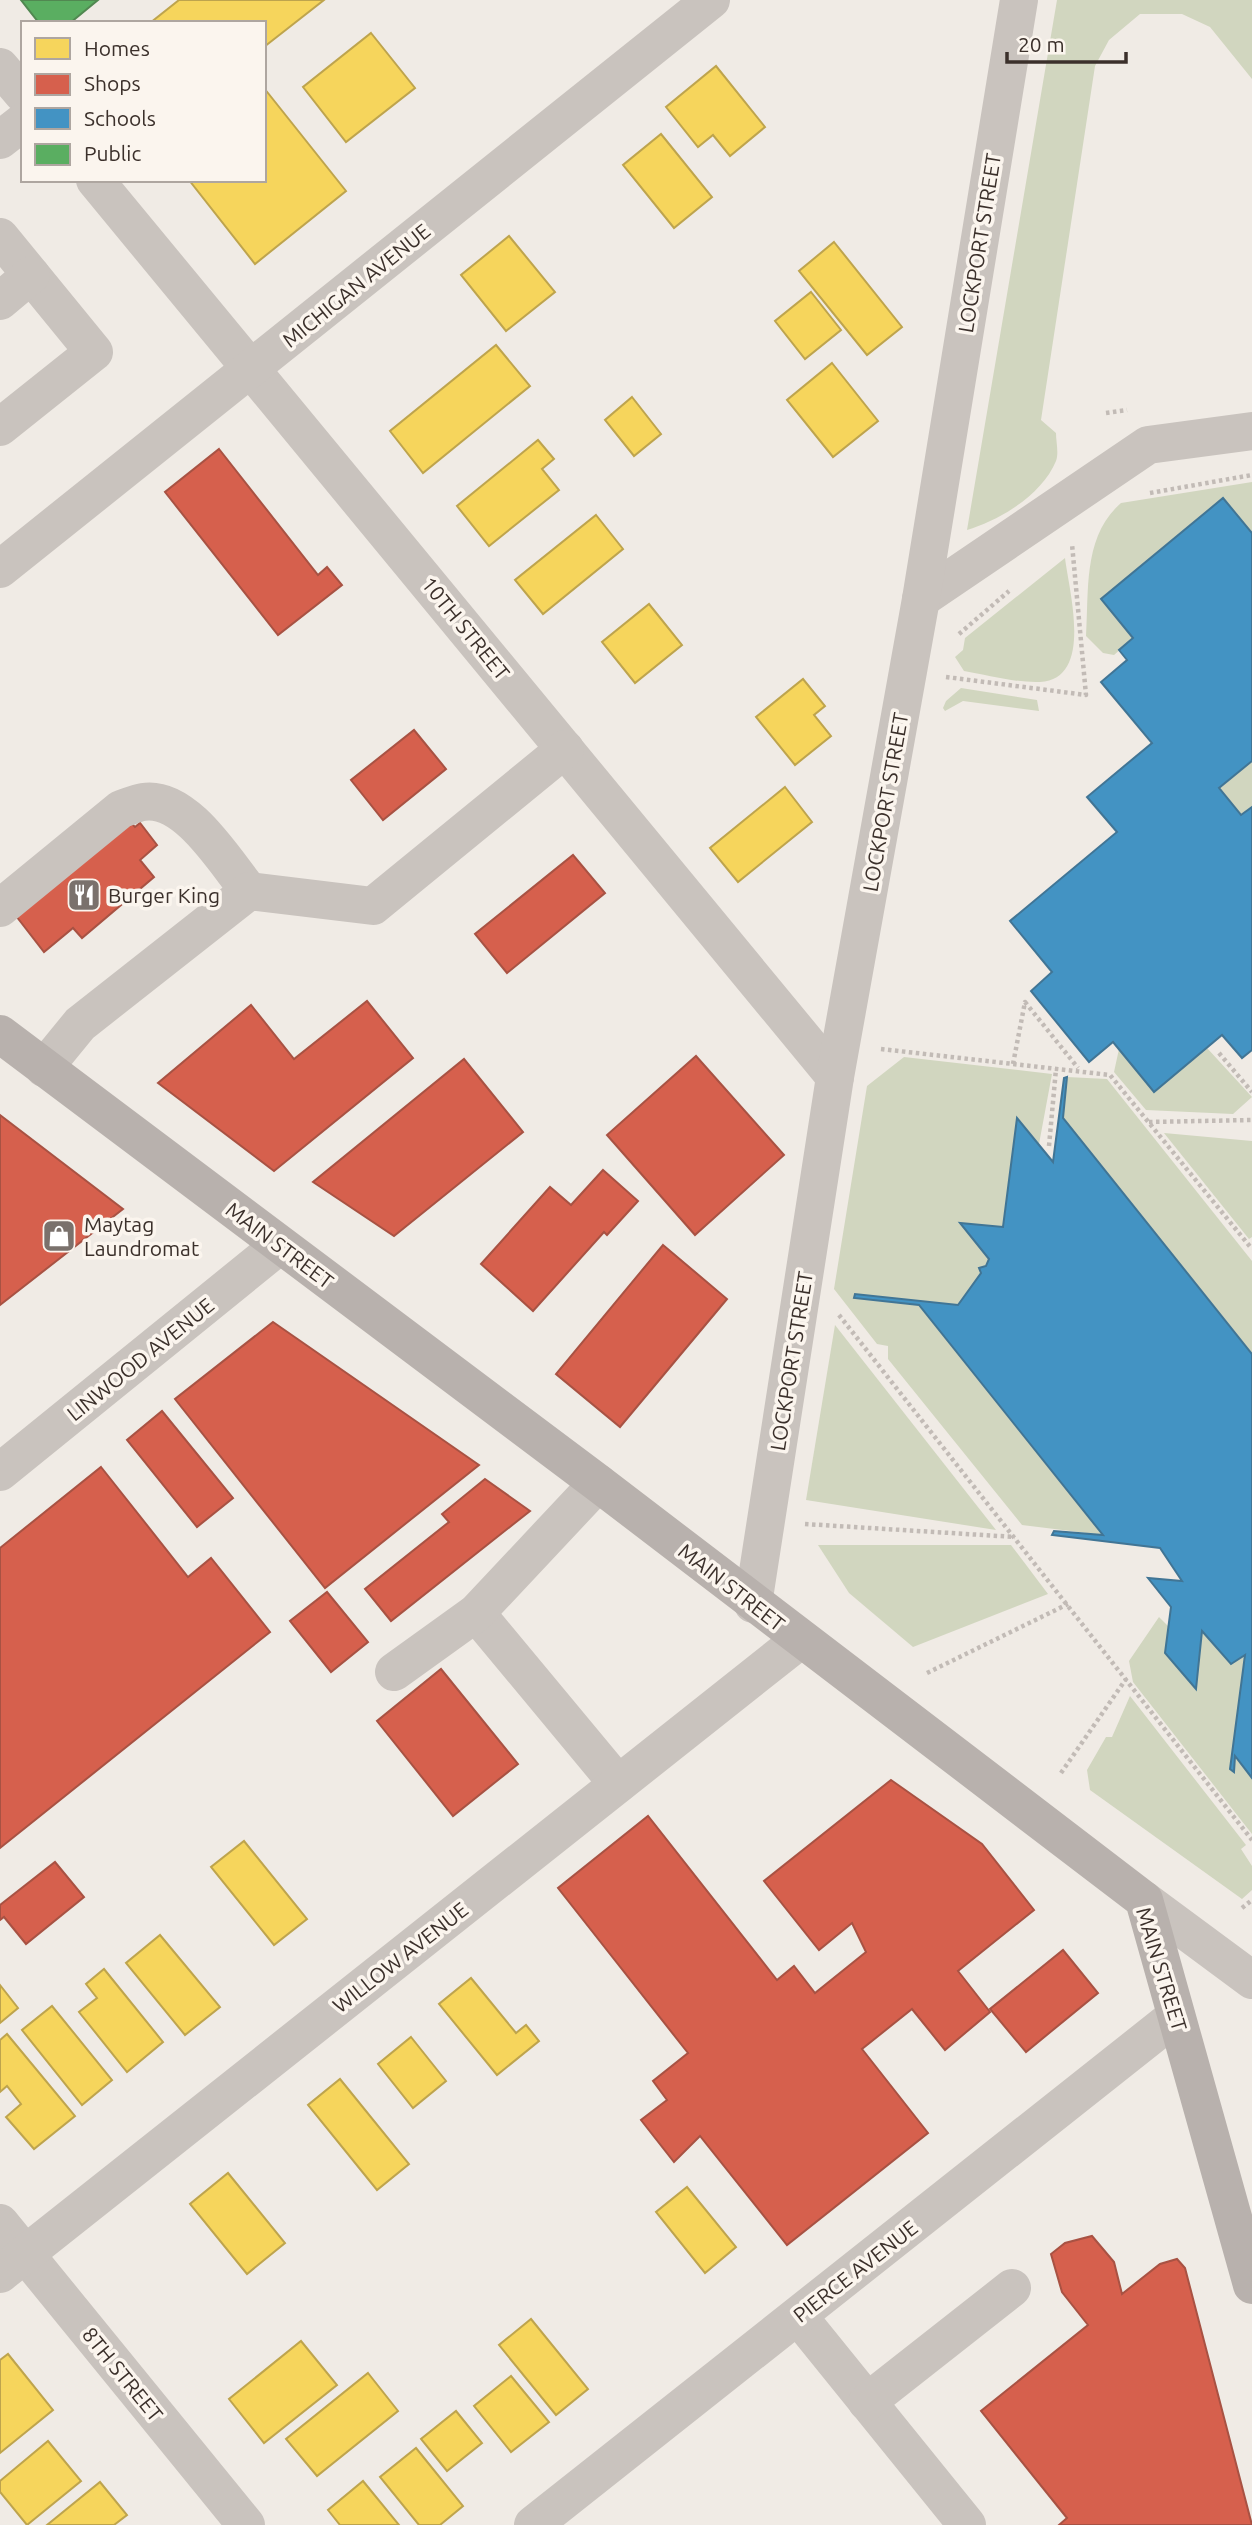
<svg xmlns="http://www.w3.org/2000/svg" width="1252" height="2525" font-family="Ubuntu,sans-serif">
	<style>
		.green { fill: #d1d6bf }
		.homes { fill: #f6d55c; stroke: #bea44d; stroke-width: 2 }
		.shops { fill: #d6604d; stroke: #a85243; stroke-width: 2 }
		.schools { fill: #4393c3; stroke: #417595; stroke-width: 2 }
		.public { fill: #5aae61; stroke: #518851; stroke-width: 2 }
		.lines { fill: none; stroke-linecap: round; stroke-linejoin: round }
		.path { stroke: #c2bbb6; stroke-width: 4.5; stroke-dasharray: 3.5 3.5; stroke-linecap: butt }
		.minor { stroke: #c9c3be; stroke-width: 38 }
		.major { stroke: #b8b1ad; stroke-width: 38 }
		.labels { text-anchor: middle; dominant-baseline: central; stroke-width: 7; stroke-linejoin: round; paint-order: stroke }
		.street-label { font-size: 21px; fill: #3b302b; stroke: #fbf5ee }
		.poi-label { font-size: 21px; fill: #3b302b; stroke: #fbf5ee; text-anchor: start }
	</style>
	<rect width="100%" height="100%" fill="#f0ebe5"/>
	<g class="green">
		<path d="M1057 0H1252V79L1210 27 1182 14H1140L1109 40 1095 66 1041 420 1056 433C1056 442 1059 453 1056 461 1042 495 1000 520 967 530Z"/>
		<path d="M1252 482V533L1223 498 1101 599 1133 638 1114 655 1103 653 1086 636C1089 589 1083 536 1121 503Z"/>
		<path d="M1065 558C1069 591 1094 679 1040 682 1016 683 988 675 964 671L955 657 963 650 965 638Z"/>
		<path d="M961 688 1037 700 1039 711 963 701 945 711 943 708 946 701Z"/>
		<path d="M1252 761V807L1241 815 1219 789Z"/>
		<path d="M1207 1048 1252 1097 1233 1114 1146 1110 1114 1072 1119 1049 1154 1091Z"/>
		<path d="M904 1057 1052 1074 1039 1144 1017 1119 1003 1227 961 1223 989 1259 986 1266 979 1268 981 1273 958 1305 856 1294 854 1298 919 1305 1103 1535 1022 1525 888 1359V1346L877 1344 834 1289 867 1086Z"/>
		<path d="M1067 1077 1107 1079 1252 1261V1354L1063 1118Z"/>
		<path d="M1164 1133 1252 1141V1237L1249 1239Z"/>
		<path d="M835 1325 996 1530 806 1500Z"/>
		<path d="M818 1545H1011L1048 1594 913 1647 849 1593Z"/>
		<path d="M1159 1617 1168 1626 1165 1653 1195 1688 1202 1631 1231 1664 1245 1655 1230 1769 1234 1771 1235 1756 1252 1778V1834L1133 1682 1129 1661Z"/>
		<path d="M1130 1696 1246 1845 1241 1849 1252 1866V1890L1242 1899 1090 1790 1087 1770 1106 1737H1112Z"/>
	</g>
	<g class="homes">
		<path d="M179 0H324L264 47V23H150Z"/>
		<path d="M371 33 415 88 346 142 303 87Z"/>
		<path d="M716 66 765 127 730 156 713 135 698 147 666 107Z"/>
		<path d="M264 88 346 191 255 264 189 180H264Z"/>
		<path d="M661 134 712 197 674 228 623 165Z"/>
		<path d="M509 236 555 292 506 331 461 275Z"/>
		<path d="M834 242 902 327 867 355 799 271Z"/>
		<path d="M811 292 841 330 805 359 775 321Z"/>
		<path d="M496 345 530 386 423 473 390 431Z"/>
		<path d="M832 363 878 421 833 457 787 400Z"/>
		<path d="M632 397 661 434 634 456 605 420Z"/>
		<path d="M538 440 554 459 542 469 559 490 489 546 457 506Z"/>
		<path d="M596 515 623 549 543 614 515 580Z"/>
		<path d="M649 604 682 645 635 683 602 642Z"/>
		<path d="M803 679 825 706 814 715 831 736 795 765 756 717Z"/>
		<path d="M785 787 812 822 738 882 710 848Z"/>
		<path d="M244 1841 307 1919 274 1945 211 1867Z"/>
		<path d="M160 1935 220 2007 185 2035 126 1963Z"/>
		<path d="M104 1969 163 2042 127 2072 79 2012 97 1998 86 1984Z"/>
		<path d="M471 1978 516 2033 526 2025 539 2041 497 2075 439 2004Z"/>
		<path d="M0 1985 18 2008 0 2023Z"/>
		<path d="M52 2006 112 2080 82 2105 22 2030Z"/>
		<path d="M7 2034 75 2116 34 2149 6 2117 21 2104 7 2086 0 2092V2040Z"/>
		<path d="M411 2037 446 2081 413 2108 378 2064Z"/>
		<path d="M340 2079 409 2164 377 2190 308 2105Z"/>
		<path d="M228 2173 285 2243 247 2274 190 2204Z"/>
		<path d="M687 2187 736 2247 705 2273 656 2212Z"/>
		<path d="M531 2319 588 2389 556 2415 499 2345Z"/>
		<path d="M301 2341 337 2385 264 2443 229 2399Z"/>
		<path d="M8 2354 53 2410 0 2453V2360Z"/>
		<path d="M368 2373 398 2411 317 2476 286 2439Z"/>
		<path d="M511 2376 549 2422 511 2452 474 2406Z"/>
		<path d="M456 2411 482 2443 447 2471 421 2439Z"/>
		<path d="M48 2441 81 2481 27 2525 0 2492V2481Z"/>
		<path d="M416 2448 463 2506 440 2525H419L380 2477Z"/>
		<path d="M363 2481 399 2525H340L328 2510Z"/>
		<path d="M100 2482 127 2515 114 2525H47Z"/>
	</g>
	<g class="shops">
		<path d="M219 449 318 575 327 567 342 585 278 635 165 492Z"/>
		<path d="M414 730 446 769 383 820 351 780Z"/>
		<path d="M128 820 135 827 140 823 157 845 140 860 154 877 82 938 73 928 44 952 13 912Z"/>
		<path d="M573 855 605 893 507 973 475 934Z"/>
		<path d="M367 1001 413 1058 274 1171 158 1083 251 1005 294 1059Z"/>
		<path d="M696 1056 784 1155 695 1235 607 1135Z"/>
		<path d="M464 1059 523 1132 394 1236 313 1182Z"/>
		<path d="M0 1115 123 1209 0 1305Z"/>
		<path d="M603 1170 638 1201 607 1235 604 1232 533 1311 481 1264 550 1187 571 1205Z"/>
		<path d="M663 1245 727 1299 620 1427 556 1374Z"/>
		<path d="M273 1322 479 1465 325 1588 175 1399Z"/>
		<path d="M162 1411 233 1498 197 1527 127 1440Z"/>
		<path d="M101 1467 188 1577 211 1558 270 1632 0 1848V1548Z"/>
		<path d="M485 1479 530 1511 391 1621 365 1589 449 1522 442 1514Z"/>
		<path d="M327 1592 368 1642 331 1672 290 1621Z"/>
		<path d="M441 1669 518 1764 453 1816 377 1721Z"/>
		<path d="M891 1780 982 1844 1034 1910 958 1971 990 2012 945 2050 912 2009 862 2049 928 2133 787 2245 700 2136 674 2162 641 2120 667 2100 653 2081 688 2053 558 1888 648 1816 777 1980 794 1966 815 1993 866 1952 852 1923 819 1950 764 1881Z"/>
		<path d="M55 1862 84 1897 26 1944 4 1917 0 1920V1905Z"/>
		<path d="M1063 1950 1098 1993 1026 2052 990 2009Z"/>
		<path d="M1092 2236 1114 2262 1122 2294 1160 2264 1177 2259 1185 2268 1252 2525H1059L1067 2518 981 2411 1088 2325 1062 2292 1051 2254 1065 2243Z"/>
	</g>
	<g class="schools">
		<path d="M1223 498 1252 533V761L1219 788 1241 815 1252 807V1050L1242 1058 1222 1035 1154 1092 1113 1042 1089 1062 1031 991 1052 972 1010 921 1117 832 1087 797 1152 743 1101 682 1127 660 1119 650 1133 638 1101 599Z"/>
		<path d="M1067 1077 1063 1118 1252 1354V1778L1235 1756 1234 1772 1230 1769 1245 1655 1231 1664 1202 1631 1196 1689 1165 1653 1171 1607 1148 1578 1182 1581 1160 1548 1052 1535 1054 1531 1103 1535 919 1305 854 1298 855 1294 958 1305 981 1273 979 1268 986 1266 989 1259 960 1223 1003 1227 1017 1118 1053 1162 1064 1078Z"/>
	</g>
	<path class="public" d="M21 0H98L70 23H39Z"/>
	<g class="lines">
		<g class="path">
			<path d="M1106 413 1127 410"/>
			<path d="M1150 493 1252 475"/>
			<path d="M959 634 1009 591"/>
			<path d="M946 677 1086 695 1072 544"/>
			<path d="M881 1049 1110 1075 1252 1249"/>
			<path d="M1219 1053 1252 1092"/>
			<path d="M1013 1064 1025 1002 1078 1068"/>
			<path d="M1149 1122 1252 1120"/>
			<path d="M1049 1146 1056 1069"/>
			<path d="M839 1315 1252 1840"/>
			<path d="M805 1524 1015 1537"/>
			<path d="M927 1673 1068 1604"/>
			<path d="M1061 1773 1126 1679"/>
			<path d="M1242 1908 1252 1900"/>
		</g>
		<g class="minor">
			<path d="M0 67 23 94"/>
			<path d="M0 140 23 122"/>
			<path d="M95 180 835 1077"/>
			<path d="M0 237 94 352 0 427"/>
			<path d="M0 301 31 275"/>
			<path d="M0 569 711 0"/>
			<path d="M921 599 1148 445 1252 431"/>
			<path d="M0 908 121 809C128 807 136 803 143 802 186 795 225 862 249 891"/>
			<path d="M44 1068 80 1024 249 891 373 906 565 749"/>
			<path d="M0 1472 280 1245"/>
			<path d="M753 1604 835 1077 921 599 1019 0"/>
			<path d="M476 1613 618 1784"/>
			<path d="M394 1672 476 1613 598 1483"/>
			<path d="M1144 1900 1252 1980"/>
			<path d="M0 2223 246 2525"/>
			<path d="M0 2274 800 1640"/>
			<path d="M798 2316 967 2525"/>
			<path d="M867 2402 1012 2288"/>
			<path d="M533 2525 1176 2016"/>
		</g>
		<path class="major" d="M0 1034 598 1483 1144 1900 1252 2285"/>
	</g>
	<defs>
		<symbol id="restaurant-square" viewBox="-11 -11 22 22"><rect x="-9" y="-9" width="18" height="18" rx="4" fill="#7a716c" stroke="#fbf5ee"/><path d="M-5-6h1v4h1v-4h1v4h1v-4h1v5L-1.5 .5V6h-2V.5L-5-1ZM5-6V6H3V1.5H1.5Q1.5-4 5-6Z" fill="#fff"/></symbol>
		<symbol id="shop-square" viewBox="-11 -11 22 22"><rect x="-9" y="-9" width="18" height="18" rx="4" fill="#7a716c" stroke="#fbf5ee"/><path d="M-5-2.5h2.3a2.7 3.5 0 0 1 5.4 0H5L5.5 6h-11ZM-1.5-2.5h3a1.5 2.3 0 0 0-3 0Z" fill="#fff"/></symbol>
	</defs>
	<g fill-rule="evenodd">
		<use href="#restaurant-square" x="65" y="876" width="38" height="38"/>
		<use href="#shop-square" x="40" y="1217" width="38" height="38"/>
	</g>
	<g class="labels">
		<g class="street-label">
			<text transform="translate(979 243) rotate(-81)">LOCKPORT STREET</text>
			<text transform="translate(356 285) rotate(-39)">MICHIGAN AVENUE</text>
			<text transform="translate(466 628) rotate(51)">10TH STREET</text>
			<text transform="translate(885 802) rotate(-80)">LOCKPORT STREET</text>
			<text transform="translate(280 1245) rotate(37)">MAIN STREET</text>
			<text transform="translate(140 1359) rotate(-39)">LINWOOD AVENUE</text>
			<text transform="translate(791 1361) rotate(-81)">LOCKPORT STREET</text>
			<text transform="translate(732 1587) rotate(38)">MAIN STREET</text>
			<text transform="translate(400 1957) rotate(-38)">WILLOW AVENUE</text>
			<text transform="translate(1162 1969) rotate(73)">MAIN STREET</text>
			<text transform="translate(855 2271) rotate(-38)">PIERCE AVENUE</text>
			<text transform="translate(123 2374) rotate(51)">8TH STREET</text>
		</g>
		<g class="poi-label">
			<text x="108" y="895">Burger King</text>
			<text x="84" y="1224">Maytag<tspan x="84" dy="24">Laundromat</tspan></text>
		</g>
	</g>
	<rect x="21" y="21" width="245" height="161" fill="#fbf5ee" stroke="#aea6a0" stroke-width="2"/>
	<rect x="35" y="38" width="35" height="21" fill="#f6d55c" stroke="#aea6a0" stroke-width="2"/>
	<text x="84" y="56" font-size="21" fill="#3b302b">Homes</text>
	<rect x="35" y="74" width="35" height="21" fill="#d6604d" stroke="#aea6a0" stroke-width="2"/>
	<text x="84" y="91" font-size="21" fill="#3b302b">Shops</text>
	<rect x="35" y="108" width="35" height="21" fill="#4393c3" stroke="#aea6a0" stroke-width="2"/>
	<text x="84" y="126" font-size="21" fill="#3b302b">Schools</text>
	<rect x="35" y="144" width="35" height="21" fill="#5aae61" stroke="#aea6a0" stroke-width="2"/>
	<text x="84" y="161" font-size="21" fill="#3b302b">Public</text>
	<path d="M1007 52v10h119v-10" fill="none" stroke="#3b302b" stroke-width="3.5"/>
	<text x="1018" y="52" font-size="21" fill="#3b302b" stroke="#fbf5ee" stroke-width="5" paint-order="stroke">20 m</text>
</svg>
